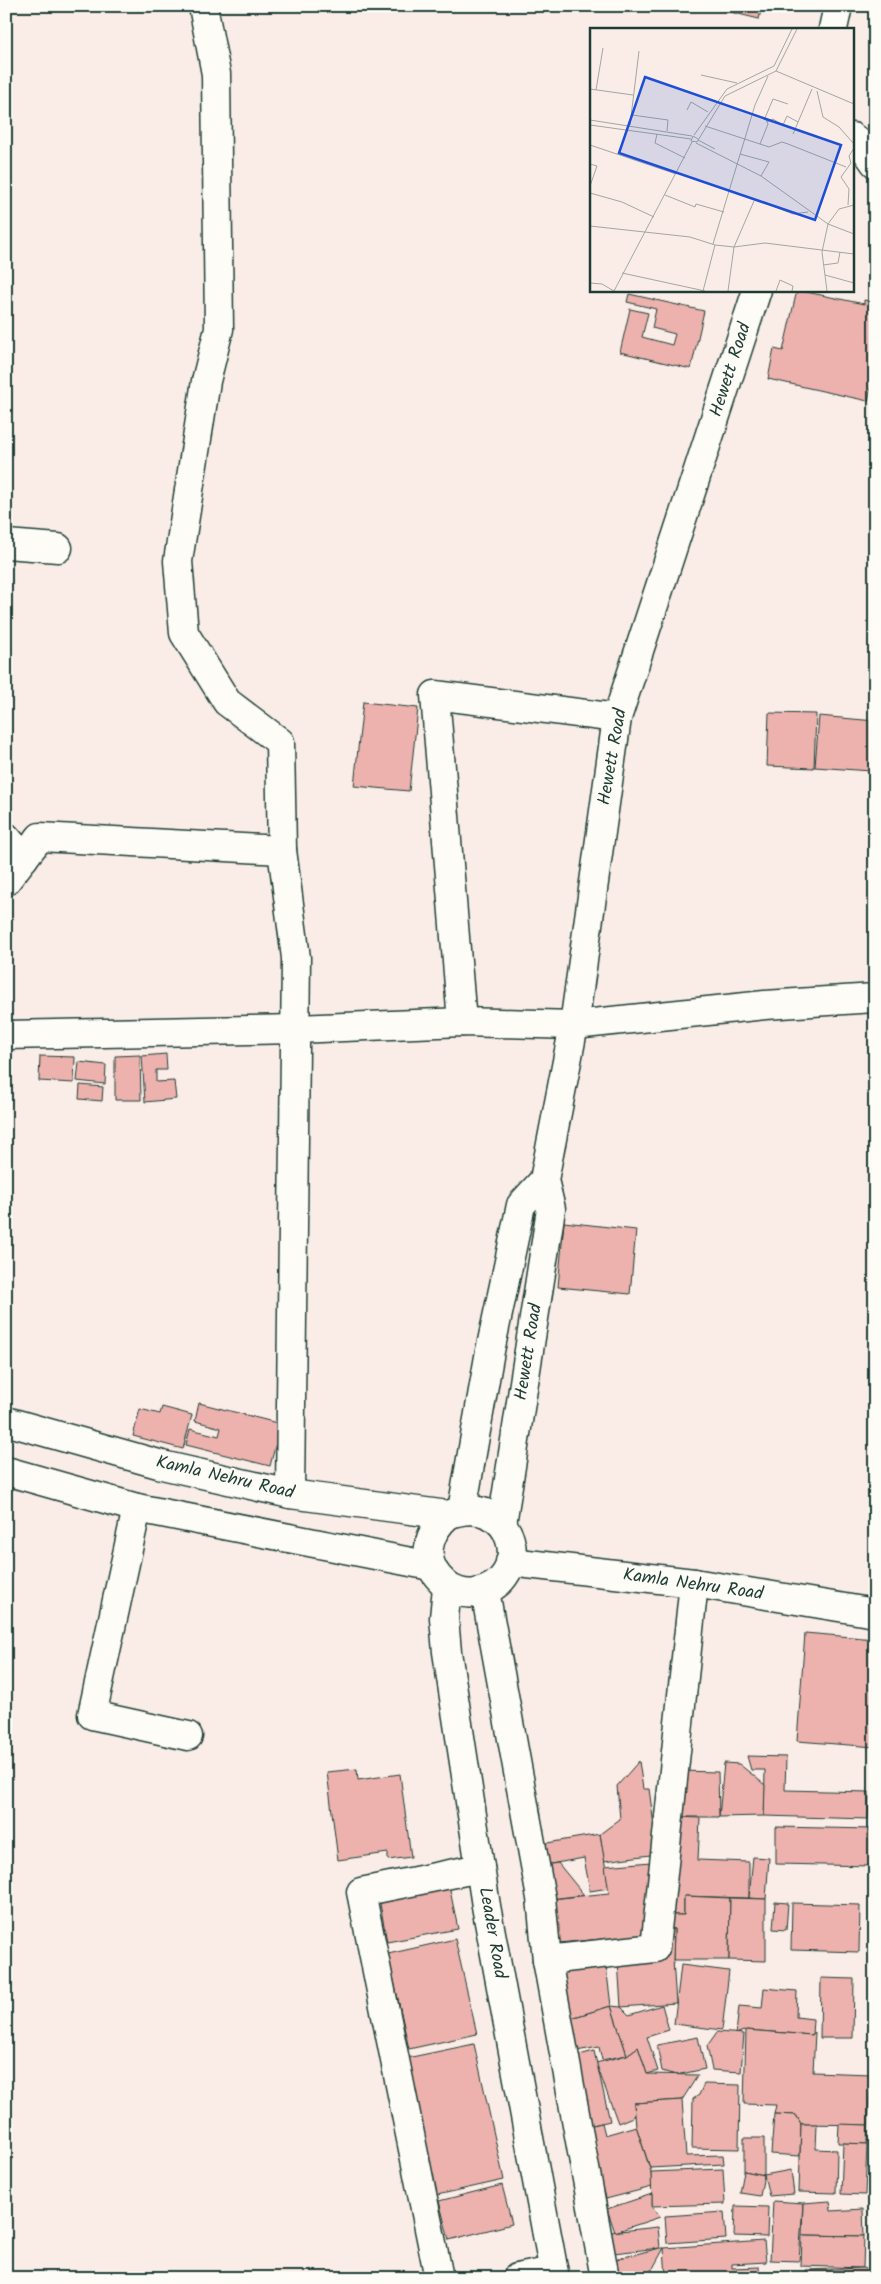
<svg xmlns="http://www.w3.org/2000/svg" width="881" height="2284" font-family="Kalam,sans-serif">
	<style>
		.building { fill: #edb2ad; stroke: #1f3d34 }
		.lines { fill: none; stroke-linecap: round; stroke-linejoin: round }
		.minor-casing { stroke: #1f3d34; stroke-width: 31 }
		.secondary-casing { stroke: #1f3d34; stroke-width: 31 }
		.minor { stroke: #fdfcf7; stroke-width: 28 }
		.secondary { stroke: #fdfcf7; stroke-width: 28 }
		.labels { text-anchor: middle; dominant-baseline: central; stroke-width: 4; stroke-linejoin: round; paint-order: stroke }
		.street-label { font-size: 18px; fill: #1f3d34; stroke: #fdfcf7 }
		.inset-road { fill: none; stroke: #a2a7a0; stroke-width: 1 }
		.view { fill: #1d4ed8; fill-opacity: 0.15; stroke: #1d4ed8; stroke-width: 2.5 }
		.inset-edge { fill: none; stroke: #1f3d34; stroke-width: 2.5 }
	</style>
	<rect width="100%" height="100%" fill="#faede8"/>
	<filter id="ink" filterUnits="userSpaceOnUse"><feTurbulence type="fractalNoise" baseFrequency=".02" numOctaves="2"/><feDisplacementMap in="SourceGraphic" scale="10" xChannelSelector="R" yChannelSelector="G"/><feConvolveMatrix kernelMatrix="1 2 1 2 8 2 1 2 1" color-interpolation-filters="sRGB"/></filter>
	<g filter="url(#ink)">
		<g class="building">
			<path d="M723 6H762L759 19 722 10Z"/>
			<path d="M797 290 864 304V300L875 302V370L868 401 768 379 774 349 783 351Z"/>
			<path d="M629 294 704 311 691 369 620 352 630 309 648 313 642 337 672 345 675 334 652 328 656 309 627 302Z"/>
			<path d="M363 702 418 708 409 791 354 786Z"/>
			<path d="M769 713 816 714 814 768 767 766Z"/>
			<path d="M819 716 875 721 871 771 815 767Z"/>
			<path d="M166 1054 167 1070H156V1082L174 1081 176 1099 145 1102 142 1056Z"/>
			<path d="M140 1055 141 1100H115V1056Z"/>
			<path d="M40 1056 75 1057 74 1083 39 1081Z"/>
			<path d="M79 1062 106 1065 105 1084 77 1081Z"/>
			<path d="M80 1085 103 1087 102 1101 79 1099Z"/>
			<path d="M564 1222 636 1230 630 1294 558 1287Z"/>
			<path d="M199 1403 281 1424 270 1466 186 1445 190 1429 219 1436 221 1428 195 1421Z"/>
			<path d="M162 1407 192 1415 183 1449 133 1436 140 1409 160 1414Z"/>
			<path d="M805 1633 875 1639V1747L797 1741Z"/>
			<path d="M747 1756 786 1757 785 1790 869 1792 868 1819 764 1816 765 1770H751Z"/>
			<path d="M639 1761 643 1789H649L658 1854 604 1861 600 1834 620 1819 617 1786Z"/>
			<path d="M724 1763 739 1764 765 1785 764 1816 719 1817Z"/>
			<path d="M357 1769 358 1780 400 1774 411 1857 388 1860V1853L338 1860 327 1772Z"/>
			<path d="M678 1771 718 1772 719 1817H677Z"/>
			<path d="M677 1817 700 1818 698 1860 749 1862V1898L684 1896V1915H666Z"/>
			<path d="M776 1827 872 1829V1866L776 1864Z"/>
			<path d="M600 1834 609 1888 590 1891 584 1858 545 1865 541 1844Z"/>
			<path d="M753 1857 769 1858 766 1899 749 1898Z"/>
			<path d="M651 1862 657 1934 548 1944 542 1900 609 1893 605 1866Z"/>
			<path d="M558 1863 584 1895 542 1900 545 1865Z"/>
			<path d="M449 1885 458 1929 387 1942 379 1898Z"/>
			<path d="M684 1896 730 1898 729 1960H673L674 1929 662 1928 666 1915H684Z"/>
			<path d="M730 1898 766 1899V1961L729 1960Z"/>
			<path d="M775 1902 788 1903 786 1930 773 1929Z"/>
			<path d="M792 1903 860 1905 859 1952 791 1950Z"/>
			<path d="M662 1928 674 1929 673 1960 676 2003 621 2007 618 1961Z"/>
			<path d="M455 1939 477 2034 409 2049 388 1954Z"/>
			<path d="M605 1957 611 2006 568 2019 557 1967Z"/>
			<path d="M681 1965 729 1971 722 2030 674 2024Z"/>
			<path d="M821 1978 854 1979 853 2038H820Z"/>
			<path d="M764 1988 797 1991 796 2017 813 2019 812 2035 746 2030 736 2034 739 2006 762 2008Z"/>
			<path d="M662 2005 669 2030 647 2037 658 2071 647 2074 638 2047 627 2055 611 2006 621 2007 629 2015Z"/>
			<path d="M611 2006 627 2055 602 2060 599 2047 576 2051 568 2019Z"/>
			<path d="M746 2030 812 2035 815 2032 813 2072 871 2074 868 2125 801 2124 796 2115 774 2114 776 2105 744 2104Z"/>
			<path d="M717 2032 744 2034 741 2072 712 2070 707 2046Z"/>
			<path d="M698 2037 705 2069 676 2075 662 2071 657 2045Z"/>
			<path d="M474 2044 504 2180 437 2195 407 2058Z"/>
			<path d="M638 2047 647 2074 698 2075 682 2100 634 2103 635 2116 618 2123 596 2063 627 2055Z"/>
			<path d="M594 2051 610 2121 588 2126 572 2057Z"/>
			<path d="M704 2084 740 2085 739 2149 692 2148 693 2099 699 2095Z"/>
			<path d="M682 2100 686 2156 723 2155 724 2164 650 2168 636 2126 634 2103Z"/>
			<path d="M774 2114 796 2115 801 2124 800 2156 771 2154Z"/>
			<path d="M602 2123 605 2135 636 2126 651 2172 652 2187 606 2199 588 2126Z"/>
			<path d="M801 2124H817L816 2149 837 2150 836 2193 799 2192Z"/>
			<path d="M839 2124 868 2125 867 2144 838 2143Z"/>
			<path d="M744 2138H764V2175L744 2171Z"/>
			<path d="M843 2143 867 2144 865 2195 841 2194Z"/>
			<path d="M723 2169 725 2204 652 2206 651 2172Z"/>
			<path d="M791 2170 794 2194 769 2196 764 2175Z"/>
			<path d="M744 2171 764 2175 760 2196 740 2193Z"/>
			<path d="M502 2185 512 2224 449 2240 439 2201Z"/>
			<path d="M652 2194V2206L660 2217 615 2232 607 2209Z"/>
			<path d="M773 2201 803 2203 799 2261 770 2260Z"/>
			<path d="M830 2201 831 2211 863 2209 864 2236 802 2235 803 2203Z"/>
			<path d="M735 2206 768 2207 767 2237 734 2236Z"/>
			<path d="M724 2212 726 2239 667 2243 665 2216Z"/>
			<path d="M658 2227 660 2248 613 2253 611 2232Z"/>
			<path d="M802 2235 864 2236 863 2268 801 2266Z"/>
			<path d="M764 2241 766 2262 732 2264V2268L759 2267 760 2278H689L690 2275 666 2277 664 2248Z"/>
			<path d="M660 2248H664L652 2270 653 2278H616L612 2260Z"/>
			<path d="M863 2268 875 2271V2278H806V2270Z"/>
		</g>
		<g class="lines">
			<defs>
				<g id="minor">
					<path d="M203 6 216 74 219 329 206 381 178 561 184 633 227 702 280 742 282 850 296 958 290 1494"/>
					<path d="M852 137 862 145 875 163"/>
					<path d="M6 544 58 548"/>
					<path d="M6 837 24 858"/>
					<path d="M6 881 40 837 282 850"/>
					<path d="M462 1022 435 695 617 718"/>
					<path d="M6 1035 297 1029 462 1022 574 1025 765 1005 875 998"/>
					<path d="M137 1508 92 1715 188 1736"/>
					<path d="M547 1960 655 1948 694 1583"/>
					<path d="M439 2278 361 1892 480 1868"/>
					<path d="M517 2278 553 2271"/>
				</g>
				<g id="secondary">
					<path d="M833 29 838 6"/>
					<path d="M6 1421 162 1465 290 1494 448 1515C515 1489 537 1581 476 1593 465 1595 451 1591 444 1583 420 1562 426 1534 448 1515"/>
					<path d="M6 1471 137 1508 431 1566"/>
					<path d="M462 1510 490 1351 521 1205 544 1180"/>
					<path d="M502 1524 551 1209 544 1180 574 1025 617 718 757 290"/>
					<path d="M510 1562 694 1583 875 1613"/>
					<path d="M447 1587 444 1618 447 1652 486 1906 555 2278"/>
					<path d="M485 1591 541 1898 547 1960 605 2278"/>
				</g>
			</defs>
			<use href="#minor" class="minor-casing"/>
			<use href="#secondary" class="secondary-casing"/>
			<use href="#minor" class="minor"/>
			<use href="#secondary" class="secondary"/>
		</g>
	</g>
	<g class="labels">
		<g class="street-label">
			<text transform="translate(731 370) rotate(-72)">Hewett Road</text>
			<text transform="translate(613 757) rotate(-80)">Hewett Road</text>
			<text transform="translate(529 1352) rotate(-81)">Hewett Road</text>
			<text transform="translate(225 1478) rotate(13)">Kamla Nehru Road</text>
			<text transform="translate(693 1585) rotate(8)">Kamla Nehru Road</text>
			<text transform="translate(492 1933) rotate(80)">Leader Road</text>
		</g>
	</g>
	<g transform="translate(590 28)">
		<rect width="264" height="264" fill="#faede8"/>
		<path class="inset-road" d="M186 43 264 76M111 47 147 55M0 61 43 67M6 62 13 20M227 63 233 89 249 99 264 116M97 82 101 74 118 84M42 87 78 92 77 103M0 92 102 108M177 94 183 91 193 97 197 88 208 94M0 97 101 111M40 97 49 23M115 98 179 119 192 114 198 116 256 139M67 106 65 115 95 130M203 106 222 61M104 107 137 61 184 38 202 1M108 111 103 108 101 113 107 114 135 68 186 43 207 1M108 112 125 121M106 115 171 148 238 196 264 206M170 116 178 96 175 90 183 71 198 76M0 117 86 146M150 126 179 134 171 148M0 136 7 138 0 158M0 165 32 174 64 189M75 167 105 179 106 176 134 184M154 167 203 186 218 184M258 177 259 161 251 149 261 135 259 128 264 120M0 198 100 209 125 217 144 219 175 215 264 226M123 216 165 77 178 48M233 237 248 235 250 224M32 245 115 263M235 247 264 255M0 255 12 256 24 263M24 263 102 114M113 263 125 217M138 263 144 219 164 173M186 263 190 252 203 258 202 263M237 263 232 224 238 196 249 181 264 177"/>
		<path class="view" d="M55 49 251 117 225 192 29 125Z"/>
		<rect width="264" height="264" class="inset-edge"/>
	</g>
	<rect width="881" height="2284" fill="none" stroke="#fdfcf7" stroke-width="25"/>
	<rect x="12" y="12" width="856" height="2259" fill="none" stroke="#1f3d34" stroke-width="2" filter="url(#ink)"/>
</svg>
